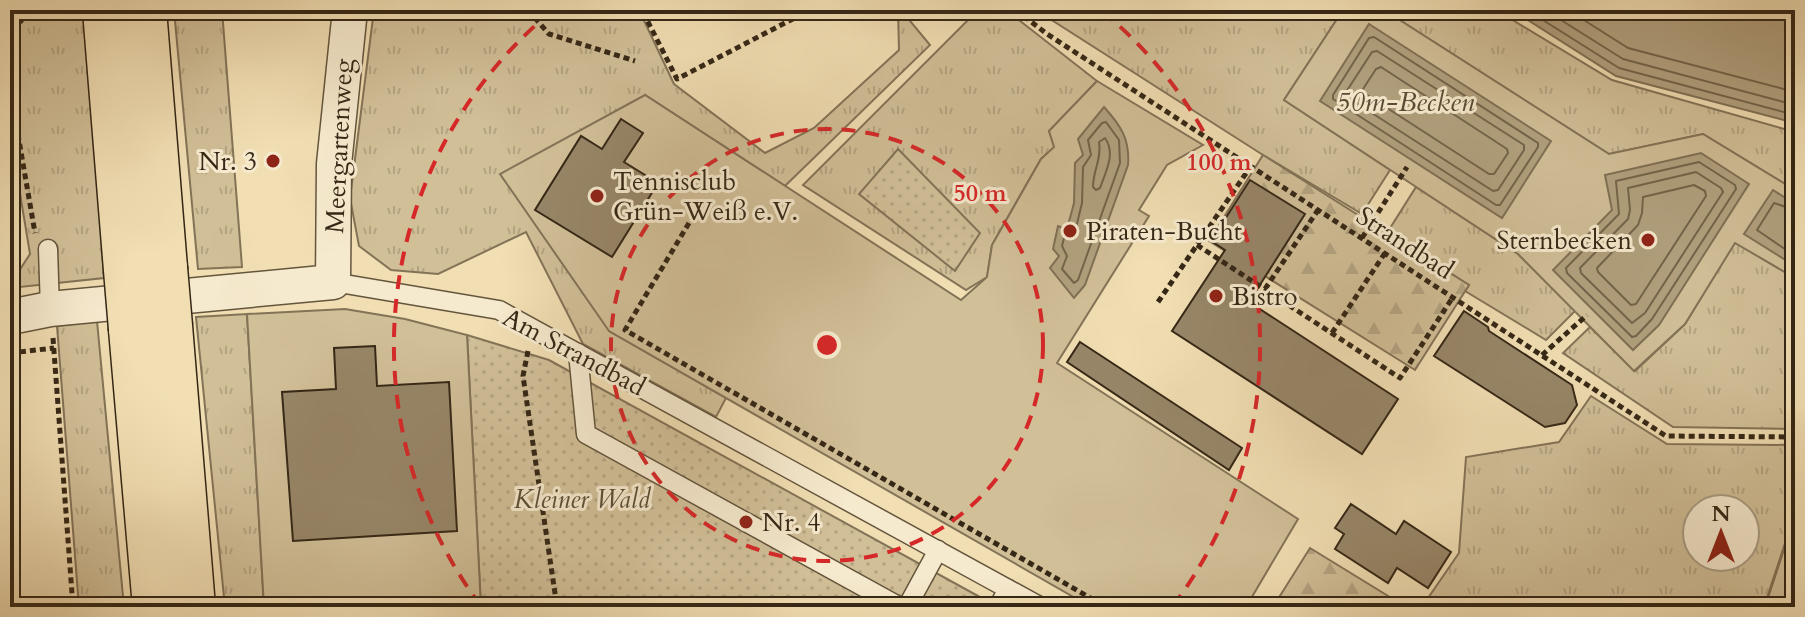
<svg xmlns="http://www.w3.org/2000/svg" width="1805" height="617" font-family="Cardo,serif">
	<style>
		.grass { fill: url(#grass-tufts); stroke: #837357; stroke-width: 2; fill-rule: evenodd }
		.forest { fill: url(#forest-firs); stroke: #837357; stroke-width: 2 }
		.park { fill: url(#park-dots); stroke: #837357; stroke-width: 2 }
		.pitch { fill: #d1bf98; stroke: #837357; stroke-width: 2 }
		.water { fill: #b1a07e; stroke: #7f7054; stroke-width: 2 }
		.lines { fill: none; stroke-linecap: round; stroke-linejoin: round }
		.shore { stroke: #73644a; stroke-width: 2 }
		.building { fill: #978668; stroke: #352716; stroke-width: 2 }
		.lane-casing { stroke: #64553d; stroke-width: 21 }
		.street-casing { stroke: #64553d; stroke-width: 37 }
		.highway-casing { stroke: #352716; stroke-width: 47 }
		.path { stroke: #352716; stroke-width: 5; stroke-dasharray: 6 4; stroke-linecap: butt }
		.lane { stroke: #f6eace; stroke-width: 18 }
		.street { stroke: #f6eace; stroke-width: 34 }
		.highway { stroke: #f1deb3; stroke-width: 44 }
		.highway-bridge-casing { stroke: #352716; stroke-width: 47; stroke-linecap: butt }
		.highway-bridge { stroke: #f1deb3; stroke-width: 44 }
		.ring { fill: none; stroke: #d62828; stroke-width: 4; stroke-dasharray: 14 10 }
		.poi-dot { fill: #8f2418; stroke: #f6eace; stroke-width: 3 }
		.labels { text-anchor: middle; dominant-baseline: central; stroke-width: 6; stroke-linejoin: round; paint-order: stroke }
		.street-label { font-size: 26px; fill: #352716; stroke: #f6eace }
		.poi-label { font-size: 26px; fill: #352716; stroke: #f6eace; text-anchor: start }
		.park-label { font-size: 26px; font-style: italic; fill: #5c4d36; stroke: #f6eace }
		.water-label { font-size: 28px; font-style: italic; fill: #5a4b35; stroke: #f6eace }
		.centre { fill: #d62828; stroke: #f6eace; stroke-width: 4 }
		.ring-label { font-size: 24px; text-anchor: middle; font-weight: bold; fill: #d62828; stroke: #f6eace; stroke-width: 6; stroke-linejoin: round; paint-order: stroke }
	</style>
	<defs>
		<pattern id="grass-tufts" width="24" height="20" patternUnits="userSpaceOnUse" patternTransform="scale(2)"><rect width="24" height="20" fill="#d1bf98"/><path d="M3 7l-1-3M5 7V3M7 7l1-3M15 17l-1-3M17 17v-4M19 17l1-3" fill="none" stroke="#b4a482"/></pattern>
		<pattern id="forest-firs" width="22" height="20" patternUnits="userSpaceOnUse" patternTransform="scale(2)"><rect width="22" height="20" fill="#d1bf98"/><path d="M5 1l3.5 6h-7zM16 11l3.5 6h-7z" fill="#b4a482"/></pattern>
		<pattern id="park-dots" width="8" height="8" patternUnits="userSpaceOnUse" patternTransform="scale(2)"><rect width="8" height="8" fill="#d1bf98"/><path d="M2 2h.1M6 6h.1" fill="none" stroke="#b4a482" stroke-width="1.8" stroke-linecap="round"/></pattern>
	</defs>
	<rect width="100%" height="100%" fill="#f1deb3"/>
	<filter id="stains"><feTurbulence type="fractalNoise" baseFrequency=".0025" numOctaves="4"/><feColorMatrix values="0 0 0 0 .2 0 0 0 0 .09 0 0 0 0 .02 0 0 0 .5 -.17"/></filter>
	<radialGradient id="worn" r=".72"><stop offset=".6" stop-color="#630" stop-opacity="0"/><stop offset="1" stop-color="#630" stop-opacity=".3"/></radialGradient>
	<g class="grass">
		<path d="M24 10H86L104 278 20 287 19 271 30 254 10 133V13L23 12Z"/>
		<path d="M174 10H222L242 267 198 269Z"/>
		<path d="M374 10H639L674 84 765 153 814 128 899 50 898 10H901L930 45 785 186 645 95 609 331 726 398 716 417 583 344 526 232 438 274 391 270 359 246 350 198Z"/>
		<path d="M978 10H1006L1097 81 1049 131 1055 147 1041 159 992 245 987 277 966 290 803 185Z"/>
		<path d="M1036 10H1343L1284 100 1390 170 1362 214 1263 155Z"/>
		<path d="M1384 10H1496L1612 80 1795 132V190L1703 134 1609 154Z"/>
		<path d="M1416 187 1518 254 1575 311 1546 340 1465 291 1469 285 1387 233Z"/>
		<path d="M1735 242 1795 278V429L1673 427 1563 353 1590 327 1635 371 1685 324Z"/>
		<path d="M247 314 264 607H225L196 317Z"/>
		<path d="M97 321 124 607H79L57 326Z"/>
		<path d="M1591 396 1667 444 1795 445V513L1764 607H1412L1428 598 1459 553 1466 457 1559 442ZM1697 509H1745V557H1697Z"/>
	</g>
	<g class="forest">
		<path d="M1263 155 1469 285 1415 370 1209 241Z"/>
		<path d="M1795 516V607H1765Z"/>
		<path d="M1310 548 1406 607H1273Z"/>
	</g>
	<g class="park">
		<path d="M898 149 980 233 955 271 859 194Z"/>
		<path d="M467 335 549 360 998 607H481Z"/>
	</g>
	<g class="pitch">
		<path d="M1343 10H1384L1609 154 1703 134 1795 190V278L1735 243 1685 324 1634 371 1518 254 1284 100Z"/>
		<path d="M1097 81 1203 145 1167 165 1139 210 1149 216 1057 363 1298 519 1246 607H1091L609 331 500 174 645 95 961 300 987 277 992 245 1041 159 1054 147 1049 131Z"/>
		<path d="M345 309 405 319 467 335 481 607H264L247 314Z"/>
	</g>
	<g class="water">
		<path d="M1512 10H1795V123L1616 76Z"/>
		<path d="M1369 24 1551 141 1502 218 1320 101Z"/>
		<path d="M1104 107C1121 126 1130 139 1128 165L1085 285 1074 298 1050 268 1059 256 1053 249 1058 226 1067 229 1074 203 1075 163 1083 155 1078 139Z"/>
		<path d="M1701 153 1749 184 1659 325 1633 350 1553 270 1612 210 1605 175Z"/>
		<path d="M1773 190 1795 204V266L1744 234Z"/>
	</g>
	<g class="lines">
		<g class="shore">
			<path d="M1527 10 1619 68 1795 115"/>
			<path d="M1545 10 1623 59 1795 105"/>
			<path d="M1568 10 1628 48 1795 92"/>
			<path d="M1374 37 1538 143V147L1500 205H1496L1333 99V95L1369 38Z"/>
			<path d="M1377 51 1524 145V150L1498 190 1493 191 1347 97 1346 92 1372 52Z"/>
			<path d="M1381 67 1507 149 1508 153 1494 174H1489L1364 93 1363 89 1376 69Z"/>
			<path d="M1106 122 1119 140 1120 163 1078 280 1074 283 1062 269 1067 256 1062 246 1064 238 1075 232 1082 203 1083 167 1091 155 1088 140 1102 123Z"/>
			<path d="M1105 138C1116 153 1106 171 1100 188L1096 190 1093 187C1093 170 1102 159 1099 142Z"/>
			<path d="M1699 162 1735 185 1736 189 1652 319 1636 336 1632 337 1567 273 1566 268 1619 214 1616 181Z"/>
			<path d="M1696 172 1721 188 1723 192 1645 313 1632 323 1581 273 1580 268 1628 219 1630 210 1628 188Z"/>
			<path d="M1694 185 1705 191 1706 196 1636 304 1631 305 1598 272 1597 268 1638 225 1642 213 1643 197Z"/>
			<path d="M1795 210 1774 203 1757 230 1795 256"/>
		</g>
	</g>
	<g class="building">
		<path d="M621 119 643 133 624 162 658 183 612 257 535 210 581 136 602 149Z"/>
		<path d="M1250 180 1305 214 1249 302 1398 399 1362 454 1172 331 1225 250 1211 241Z"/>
		<path d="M1464 311 1488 327 1489 331 1572 385 1577 405 1565 423 1545 427 1434 356Z"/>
		<path d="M1080 342 1242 448 1229 470 1067 362Z"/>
		<path d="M375 346 377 386 449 382 457 531 293 541 282 392 336 389 334 348Z"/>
		<path d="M1351 504 1396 534 1404 521 1451 552 1428 588 1397 568 1388 583 1335 549 1344 534 1335 528Z"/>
	</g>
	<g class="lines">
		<defs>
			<g id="lane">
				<path d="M48 249 50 309"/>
				<path d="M333 282 499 310 1041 607"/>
				<path d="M578 353 586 434 900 607"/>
				<path d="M907 607 938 550"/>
				<path d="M998 607 1008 589"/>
			</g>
			<path id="street" d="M10 317 50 309 333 282 334 164 350 10"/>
			<g id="highway">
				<path d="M105 10 126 270"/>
				<path d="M144 10 165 268"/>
				<path d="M170 326 193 607"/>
				<path d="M131 329 155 607"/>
			</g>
		</defs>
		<use href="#lane" class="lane-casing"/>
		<use href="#street" class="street-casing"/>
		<use href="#highway" class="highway-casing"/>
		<g class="path">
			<path d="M30 10 16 27 12 37 16 123 35 233"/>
			<path d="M528 10 549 34 635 61"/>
			<path d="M660 10 646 18 677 79 810 10"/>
			<path d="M1016 10 1047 34 1666 436 1795 437"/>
			<path d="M689 223 625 330 1106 607"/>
			<path d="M1362 238 1407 167"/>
			<path d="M1197 245 1400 378 1453 297"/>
			<path d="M1265 289 1318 210"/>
			<path d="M1158 302 1251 166"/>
			<path d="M1332 333 1385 253"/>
			<path d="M53 338 73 607"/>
			<path d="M528 351 523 376 557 607"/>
			<path d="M10 353 54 348"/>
			<path d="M1542 355 1587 315"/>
		</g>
		<use href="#lane" class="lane"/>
		<use href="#street" class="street"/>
		<use href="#highway" class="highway"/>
		<defs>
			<g id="highway-bridge">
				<path d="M165 268 170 326"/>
				<path d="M126 270 131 329"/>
			</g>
		</defs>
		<use href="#highway-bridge" class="highway-bridge-casing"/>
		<use href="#highway-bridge" class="highway-bridge"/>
	</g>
	<g class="ring">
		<circle cx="827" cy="345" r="216"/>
		<path d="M481 606A433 433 0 0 1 552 11M1102 11A433 433 0 0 1 1173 606"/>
	</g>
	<g class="poi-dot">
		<circle cx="273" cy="161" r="8"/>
		<circle cx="597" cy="196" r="8"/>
		<circle cx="1070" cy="231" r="8"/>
		<circle cx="1648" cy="240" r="8"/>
		<circle cx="1216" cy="296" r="8"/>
		<circle cx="746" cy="522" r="8"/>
	</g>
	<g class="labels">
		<g class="street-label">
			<text transform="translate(339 146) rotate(-87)">Meergartenweg</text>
			<text transform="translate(1405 243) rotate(33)">Strandbad</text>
			<text transform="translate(574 352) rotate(28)">Am Strandbad</text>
		</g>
		<g class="poi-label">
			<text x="257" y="161" text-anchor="end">Nr. 3</text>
			<text x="613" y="181">Tennisclub<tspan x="613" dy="30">Grün-Weiß e.V.</tspan></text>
			<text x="1086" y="231">Piraten-Bucht</text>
			<text x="1632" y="240" text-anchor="end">Sternbecken</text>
			<text x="1232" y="296">Bistro</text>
			<text x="762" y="522">Nr. 4</text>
		</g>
		<g class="park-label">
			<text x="582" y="499">Kleiner Wald</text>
		</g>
		<g class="water-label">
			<text x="1405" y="102">50m-Becken</text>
		</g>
	</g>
	<circle cx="827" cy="345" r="12" class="centre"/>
	<g class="ring-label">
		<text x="1219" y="170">100 m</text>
		<text x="980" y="201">50 m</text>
	</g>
	<rect width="1805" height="617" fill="none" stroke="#f1deb3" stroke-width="40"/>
	<rect x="12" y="12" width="1781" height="593" fill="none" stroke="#352716" stroke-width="4"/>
	<rect x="20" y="20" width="1765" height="577" fill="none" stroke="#352716" stroke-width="2"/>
	<g transform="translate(1721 533)"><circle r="38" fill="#f6eace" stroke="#a99c84" stroke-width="2"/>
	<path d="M0-6L14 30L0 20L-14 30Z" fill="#8f2418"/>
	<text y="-12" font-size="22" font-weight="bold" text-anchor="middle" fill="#352716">N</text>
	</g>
	<rect width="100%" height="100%" filter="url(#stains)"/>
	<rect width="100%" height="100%" fill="url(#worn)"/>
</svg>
